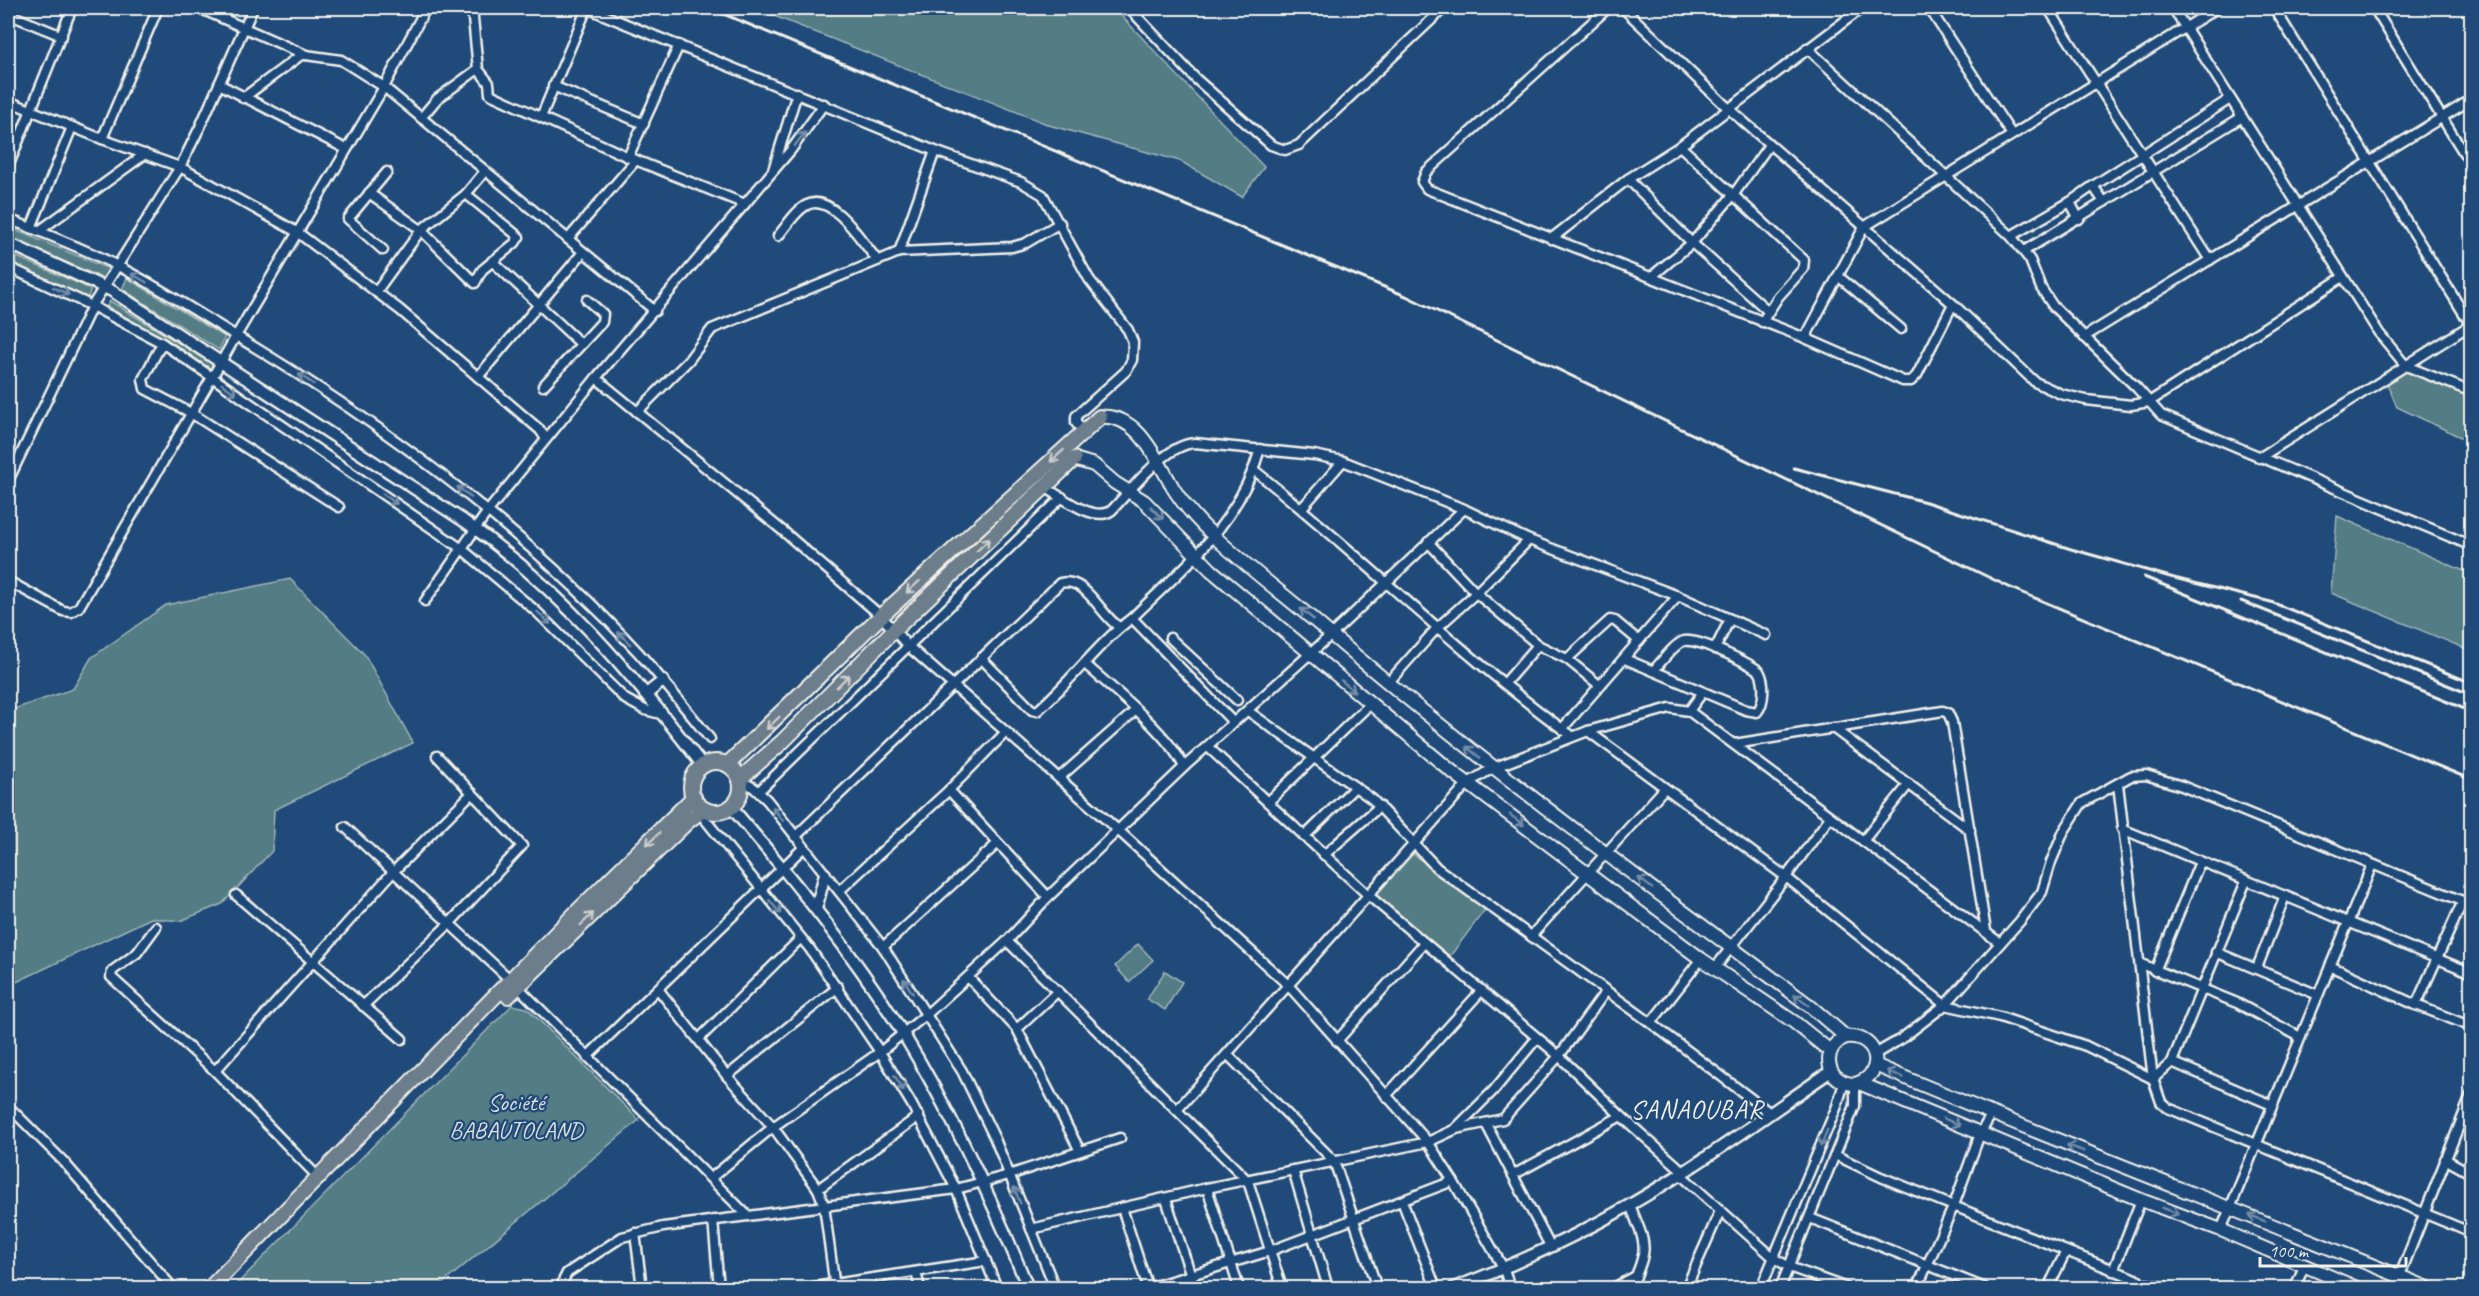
<svg xmlns="http://www.w3.org/2000/svg" width="2479" height="1296" font-family="Caveat,sans-serif">
	<style>
		.green { fill: #527c84; stroke: #a3b6b6; stroke-width: 1.5 }
		.lines { fill: none; stroke-linecap: round; stroke-linejoin: round }
		.minor-casing { stroke: #f4f1e8; stroke-width: 13 }
		.tertiary-casing { stroke: #f4f1e8; stroke-width: 15 }
		.secondary-casing { stroke: #f4f1e8; stroke-width: 16 }
		.primary-casing { stroke: #f4f1e8; stroke-width: 18 }
		.minor { stroke: #1f4a7a; stroke-width: 8 }
		.tertiary { stroke: #1f4a7a; stroke-width: 10 }
		.secondary { stroke: #1f4a7a; stroke-width: 12 }
		.primary { stroke: #6c7d8b; stroke-width: 14 }
		.rail { stroke: #f4f1e8; stroke-width: 3 }
		.oneway { stroke: #748da6 }
		.oneway2 { stroke: #cbcecc }
		.labels { text-anchor: middle; dominant-baseline: central; stroke-width: 4.5; stroke-linejoin: round; paint-order: stroke }
		.park-label { font-size: 24px; fill: #dcdfd9; stroke: #1f4a7a }
		.neighbourhood-label { font-size: 26px; letter-spacing: 1.5px; fill: #f4f1e8; stroke: #1f4a7a }
	</style>
	<rect width="100%" height="100%" fill="#1f4a7a"/>
	<filter id="ink" filterUnits="userSpaceOnUse"><feTurbulence type="fractalNoise" baseFrequency=".0167" numOctaves="2"/><feDisplacementMap in="SourceGraphic" scale="12" xChannelSelector="R" yChannelSelector="G"/><feConvolveMatrix kernelMatrix="1 2 1 2 8 2 1 2 1" color-interpolation-filters="sRGB"/></filter>
	<g filter="url(#ink)">
		<g class="green">
			<path d="M754 8H1114L1264 167 1242 197 1180 161 1052 126Z"/>
			<path d="M8 227 109 269 103 278 8 238Z"/>
			<path d="M8 253 91 289 87 300 8 264Z"/>
			<path d="M127 278 225 337 219 350 122 289Z"/>
			<path d="M110 301 213 364 209 370 107 306Z"/>
			<path d="M2407 371 2471 397V442L2397 407 2387 383Z"/>
			<path d="M2337 516 2471 574V651L2331 593Z"/>
			<path d="M290 579 365 655 413 743 274 810 272 851 222 904 180 921 151 918 8 986V711L73 689 91 658 166 605Z"/>
			<path d="M1411 853 1487 907 1448 959 1371 893Z"/>
			<path d="M1138 944 1153 960 1129 982 1115 966Z"/>
			<path d="M1165 971 1182 982 1165 1010 1147 999Z"/>
			<path d="M512 1005 527 1008 639 1120 437 1288H233Z"/>
		</g>
		<g class="lines">
			<defs>
				<g id="minor">
					<path d="M199 8 306 55 341 60 384 87 655 311"/>
					<path d="M472 8 478 69 489 83 490 94 628 157 745 204"/>
					<path d="M587 8 935 151 1021 182 1043 195 1089 279 1128 330 1133 342 1132 360 1126 371 1076 416V423L1083 431"/>
					<path d="M1129 8 1196 79 1271 145 1285 150 1299 145 1444 8"/>
					<path d="M1608 8 1426 172 1422 182 1427 189 1805 338 1903 381H1911L1917 375 1953 304"/>
					<path d="M1623 8 1729 109 1953 304 2035 382 2061 394 2086 400 2131 405 2149 402 2343 277"/>
					<path d="M1929 8 2012 135"/>
					<path d="M2048 8 2210 260"/>
					<path d="M2173 8 2379 333 2406 366 2472 392"/>
					<path d="M2274 8 2471 325"/>
					<path d="M2374 8 2472 166"/>
					<path d="M8 14 62 36"/>
					<path d="M1807 48 2011 236 2030 260 2041 288 2053 306 2137 388 2161 415 2472 546"/>
					<path d="M219 84 346 149"/>
					<path d="M553 86 644 124"/>
					<path d="M243 98 301 55H306"/>
					<path d="M8 101 102 139 180 167 297 232 400 310 540 430 546 439"/>
					<path d="M541 117 587 8"/>
					<path d="M421 118 437 99 478 69"/>
					<path d="M102 139 158 8"/>
					<path d="M1680 146 1804 260 1803 269 1778 297 1762 322"/>
					<path d="M628 157 679 45"/>
					<path d="M8 167 72 8"/>
					<path d="M773 170 797 93"/>
					<path d="M1628 179 1692 243 1768 311"/>
					<path d="M369 193 421 230 475 283 482 270 515 243 519 237 466 194"/>
					<path d="M2104 202 2093 186 2230 99"/>
					<path d="M8 219C41 232 75 245 108 261 159 286 207 319 256 348 395 433 527 532 638 652 663 680 687 710 710 739"/>
					<path d="M2079 219 2070 202 2093 186"/>
					<path d="M31 228 72 127"/>
					<path d="M39 231 145 154"/>
					<path d="M778 236C786 227 796 210 807 205 832 192 863 243 877 260"/>
					<path d="M2011 236 2070 202"/>
					<path d="M568 239 636 160"/>
					<path d="M1551 239 1628 179 1680 146 1862 8"/>
					<path d="M383 250 348 219 387 172"/>
					<path d="M2024 251 2242 117"/>
					<path d="M899 252 1012 247 1026 243 1060 223"/>
					<path d="M492 261 581 344"/>
					<path d="M8 267 92 306 162 343 212 377 462 549 536 611 625 699 645 710 661 714"/>
					<path d="M1838 276 1901 329"/>
					<path d="M1651 277 1692 243 1734 194 1769 145"/>
					<path d="M376 292 421 230 466 194 485 171"/>
					<path d="M2084 337 2472 99"/>
					<path d="M1805 338 1864 227 2217 8"/>
					<path d="M162 343 143 379 145 389 191 413 339 507"/>
					<path d="M478 377 583 252"/>
					<path d="M596 378 783 531 881 616 908 646 1119 831 1288 985 1428 1142 1453 1181 1504 1269 1510 1288"/>
					<path d="M543 386 602 322 603 314 587 300"/>
					<path d="M637 412 688 361 712 329 899 252 935 151"/>
					<path d="M2259 458 2472 324"/>
					<path d="M1254 470C1362 556 1460 655 1572 736"/>
					<path d="M8 481 92 306 180 167 200 127 253 8"/>
					<path d="M1043 486C1061 496 1094 524 1112 510 1132 489 1166 444 1195 443L1314 455 1343 461 1464 509 1529 540 1678 596 1766 635"/>
					<path d="M1302 508 1343 461"/>
					<path d="M1428 542 1476 593 1538 645 1567 659 1599 685"/>
					<path d="M8 581 63 611 71 612 79 607 236 336 384 87 426 8"/>
					<path d="M425 601 488 511 596 378 791 150 824 104"/>
					<path d="M1132 618 1233 722"/>
					<path d="M1170 638 1237 700"/>
					<path d="M1715 649 1730 619"/>
					<path d="M981 658 1032 710 1037 711C1071 682 1097 644 1132 618 1185 566 1239 524 1260 449"/>
					<path d="M1567 659 1610 620 1615 621 1639 641"/>
					<path d="M1625 659 1746 710 1757 712C1765 703 1765 681 1759 671 1747 662 1698 638 1684 641 1675 643 1660 664 1653 671"/>
					<path d="M1085 664C1114 690 1168 733 1184 767"/>
					<path d="M1388 683 1437 628 1476 593 1529 540"/>
					<path d="M1505 683 1538 645"/>
					<path d="M1248 711 1372 799 1437 868 1651 1023 1770 1113"/>
					<path d="M1689 711 1703 692"/>
					<path d="M1833 728 1970 830"/>
					<path d="M1562 729 1678 596"/>
					<path d="M1588 731 1786 877 1945 1005 2000 1017 2086 1046 2153 1079 2172 1062 2246 881"/>
					<path d="M1734 744 1943 711 1948 713 1952 722 1986 931"/>
					<path d="M1208 747 1368 895 1559 1056 1621 1116 1684 1172"/>
					<path d="M1059 778 1136 710"/>
					<path d="M741 781 753 787 767 800 883 947 962 1071 995 1139 1055 1288"/>
					<path d="M2118 784 2153 1079 2161 1102 2168 1108 2472 1233"/>
					<path d="M949 790 1048 897"/>
					<path d="M759 791 1062 497"/>
					<path d="M1268 802 1370 704"/>
					<path d="M699 812 810 949 880 1052 911 1103 956 1189 997 1288"/>
					<path d="M345 827 517 986 748 1216"/>
					<path d="M2122 829 2472 973"/>
					<path d="M795 837 1060 583C1086 576 1100 615 1119 627"/>
					<path d="M1304 837 1355 787"/>
					<path d="M1863 841 1909 784"/>
					<path d="M1324 855 1380 806"/>
					<path d="M839 891 949 790 1006 732"/>
					<path d="M236 895 402 1039"/>
					<path d="M156 927 137 953 112 971 111 977 215 1071 318 1177"/>
					<path d="M1531 936 1664 789"/>
					<path d="M1007 941 1248 1181 1282 1288"/>
					<path d="M883 947 997 844"/>
					<path d="M2216 952 2318 995"/>
					<path d="M2141 964 2237 1003 2300 1037"/>
					<path d="M2330 966 2416 1005 2472 1027"/>
					<path d="M1715 968 1786 877 1830 817"/>
					<path d="M2257 968 2285 896"/>
					<path d="M2155 971 2200 862"/>
					<path d="M968 977 1017 1029 1080 1151"/>
					<path d="M658 989 727 1076 773 1127 818 1189 824 1205 835 1288"/>
					<path d="M2416 1005 2463 901"/>
					<path d="M363 1006 449 924 522 846 437 756"/>
					<path d="M1651 1023 1701 959"/>
					<path d="M1017 1029 1058 991"/>
					<path d="M699 1039 801 938"/>
					<path d="M1337 1041 1424 943"/>
					<path d="M1875 1054 1901 1039 1945 1005 2020 921 2042 892 2051 862 2064 831 2082 803 2131 776 2146 775 2182 786 2472 905"/>
					<path d="M1228 1055 1334 1161 1377 1288"/>
					<path d="M587 1057 803 848"/>
					<path d="M2172 1062 2272 1105"/>
					<path d="M215 1071 393 872 472 793"/>
					<path d="M727 1076 838 987"/>
					<path d="M1386 1096 1482 990"/>
					<path d="M8 1106 63 1161 173 1288"/>
					<path d="M1177 1110 1468 783 1493 768 1588 731 1670 708 1689 711 2000 943"/>
					<path d="M1486 1124 1550 1246"/>
					<path d="M1456 1128 1494 1090 1537 1038"/>
					<path d="M1835 1155 1881 1177 2136 1279 2148 1288"/>
					<path d="M2445 1159 2472 1174"/>
					<path d="M1293 1170 1328 1288"/>
					<path d="M1680 1174 1774 1258 1789 1267 1847 1288"/>
					<path d="M1513 1175 1621 1116"/>
					<path d="M711 1178 773 1127 880 1052 927 1014 1007 941 1048 897 1184 767 1331 635 1464 509"/>
					<path d="M1207 1188 1239 1288"/>
					<path d="M818 1189 919 1116"/>
					<path d="M1166 1199 1195 1288"/>
					<path d="M1402 1201 1436 1288"/>
					<path d="M1630 1205C1647 1248 1649 1245 1631 1288"/>
					<path d="M1122 1208 1148 1288"/>
					<path d="M1810 1218 1985 1288"/>
					<path d="M713 1220 719 1288"/>
					<path d="M1031 1229 1207 1188 1428 1142 1456 1129 1503 1119 1559 1056 1606 991"/>
					<path d="M2221 1230 2372 865"/>
					<path d="M635 1233 642 1288"/>
					<path d="M2113 1271 2141 1200"/>
					<path d="M916 1272 920 1288"/>
					<path d="M2145 1284 2169 1288"/>
					<path d="M566 1288 563 1281 567 1273 622 1237 663 1227 956 1189 1009 1175 1120 1138"/>
					<path d="M807 1288 986 1261"/>
					<path d="M1148 1288 1270 1251 1453 1181"/>
					<path d="M1613 1288 1636 1276"/>
					<path d="M1686 1288 1720 1211"/>
					<path d="M1761 1288 1837 1106 1844 1083"/>
					<path d="M1780 1288 1855 1106V1084"/>
					<path d="M1917 1288 1954 1205 1980 1134 1991 1115"/>
					<path d="M2048 1288 2066 1251"/>
					<path d="M2295 1288 2304 1266"/>
					<path d="M2395 1288 2472 1093"/>
				</g>
				<g id="tertiary">
					<path d="M8 243 112 291 464 521C558 586 634 676 703 766"/>
					<path d="M645 695 663 681"/>
					<path d="M731 807C793 879 854 954 904 1035 953 1116 993 1201 1028 1288"/>
					<path d="M816 909 825 874"/>
					<path d="M1454 1288C1514 1265 1573 1238 1628 1206 1698 1166 1764 1117 1831 1071"/>
				</g>
				<g id="secondary">
					<path d="M1100 417C1140 413 1158 464 1175 491 1186 508 1200 523 1215 537 1247 567 1282 593 1315 621 1474 758 1642 881 1810 1006L1846 1037C1879 1034 1887 1075 1855 1084 1826 1084 1819 1048 1846 1037"/>
					<path d="M1074 459 1094 465 1115 483 1144 501 1211 570 1450 770 1701 959 1794 1022 1830 1051"/>
					<path d="M1875 1065C2058 1143 2244 1212 2428 1288"/>
					<path d="M1859 1083 2141 1200 2221 1230 2357 1288"/>
				</g>
				<g id="primary">
					<circle cx="716" cy="787" r="25"/>
					<path d="M728 764 881 616 1100 417"/>
					<path d="M740 779 782 742 894 630 1074 459"/>
					<path d="M508 996 688 821 704 809"/>
					<path d="M210 1288 576 913 694 797"/>
				</g>
			</defs>
			<use href="#minor" class="minor-casing"/>
			<use href="#tertiary" class="tertiary-casing"/>
			<use href="#secondary" class="secondary-casing"/>
			<use href="#primary" class="primary-casing"/>
			<use href="#minor" class="minor"/>
			<use href="#tertiary" class="tertiary"/>
			<use href="#secondary" class="secondary"/>
			<use href="#primary" class="primary"/>
			<g class="rail">
				<path d="M709 8 1406 296 2011 588 2472 780"/>
				<path d="M1794 468 1926 502 2071 549 2174 578 2271 602 2472 683"/>
				<path d="M2144 577 2472 712"/>
				<path d="M2241 601 2472 695"/>
			</g>
		</g>
		<defs><path id="oneway-shaft" d="M-6 0H5M1.5-3L5.5 0L1.5 3" fill="none" stroke-width="1.6" stroke-linecap="round" stroke-linejoin="round" transform="scale(1.5)"/></defs>
		<g class="oneway">
			<use href="#oneway-shaft" transform="translate(800 139) rotate(-52)"/>
			<use href="#oneway-shaft" transform="translate(139 278) rotate(-150)"/>
			<use href="#oneway-shaft" transform="translate(61 291) rotate(25)"/>
			<use href="#oneway-shaft" transform="translate(306 379) rotate(-147)"/>
			<use href="#oneway-shaft" transform="translate(229 389) rotate(35)"/>
			<use href="#oneway-shaft" transform="translate(464 492) rotate(-141)"/>
			<use href="#oneway-shaft" transform="translate(390 499) rotate(35)"/>
			<use href="#oneway-shaft" transform="translate(1157 513) rotate(46)"/>
			<use href="#oneway-shaft" transform="translate(1307 614) rotate(-140)"/>
			<use href="#oneway-shaft" transform="translate(544 618) rotate(43)"/>
			<use href="#oneway-shaft" transform="translate(624 638) rotate(-135)"/>
			<use href="#oneway-shaft" transform="translate(1348 686) rotate(40)"/>
			<use href="#oneway-shaft" transform="translate(1473 752) rotate(-141)"/>
			<use href="#oneway-shaft" transform="translate(778 814) rotate(-127)"/>
			<use href="#oneway-shaft" transform="translate(1517 820) rotate(37)"/>
			<use href="#oneway-shaft" transform="translate(1645 883) rotate(-143)"/>
			<use href="#oneway-shaft" transform="translate(775 907) rotate(50)"/>
			<use href="#oneway-shaft" transform="translate(908 986) rotate(-123)"/>
			<use href="#oneway-shaft" transform="translate(1801 1000) rotate(-143)"/>
			<use href="#oneway-shaft" transform="translate(1895 1074) rotate(-157)"/>
			<use href="#oneway-shaft" transform="translate(899 1083) rotate(59)"/>
			<use href="#oneway-shaft" transform="translate(1952 1122) rotate(23)"/>
			<use href="#oneway-shaft" transform="translate(1824 1138) rotate(112)"/>
			<use href="#oneway-shaft" transform="translate(2075 1148) rotate(-159)"/>
			<use href="#oneway-shaft" transform="translate(1017 1195) rotate(-112)"/>
			<use href="#oneway-shaft" transform="translate(2171 1211) rotate(21)"/>
			<use href="#oneway-shaft" transform="translate(2257 1218) rotate(-158)"/>
		</g>
		<g class="oneway2">
			<use href="#oneway-shaft" transform="translate(1057 456) rotate(138)"/>
			<use href="#oneway-shaft" transform="translate(983 545) rotate(-44)"/>
			<use href="#oneway-shaft" transform="translate(913 587) rotate(138)"/>
			<use href="#oneway-shaft" transform="translate(843 681) rotate(-45)"/>
			<use href="#oneway-shaft" transform="translate(773 723) rotate(136)"/>
			<use href="#oneway-shaft" transform="translate(653 839) rotate(136)"/>
			<use href="#oneway-shaft" transform="translate(587 919) rotate(-44)"/>
		</g>
	</g>
	<g class="labels">
		<g class="park-label">
			<text x="516" y="1102">Société<tspan x="516" dy="28">BABAUTOLAND</tspan></text>
		</g>
		<g class="neighbourhood-label">
			<text x="1697" y="1109">SANAOUBAR</text>
		</g>
	</g>
	<rect width="2479" height="1296" fill="none" stroke="#1f4a7a" stroke-width="30"/>
	<rect x="15" y="15" width="2449" height="1266" fill="none" stroke="#f4f1e8" stroke-width="2" filter="url(#ink)"/>
	<path d="M2260 1257v9h146v-9" fill="none" stroke="#f4f1e8" stroke-width="3"/>
	<text x="2269" y="1257" font-size="18" fill="#f4f1e8" stroke="#1f4a7a" stroke-width="4.5" paint-order="stroke">100 m</text>
</svg>
